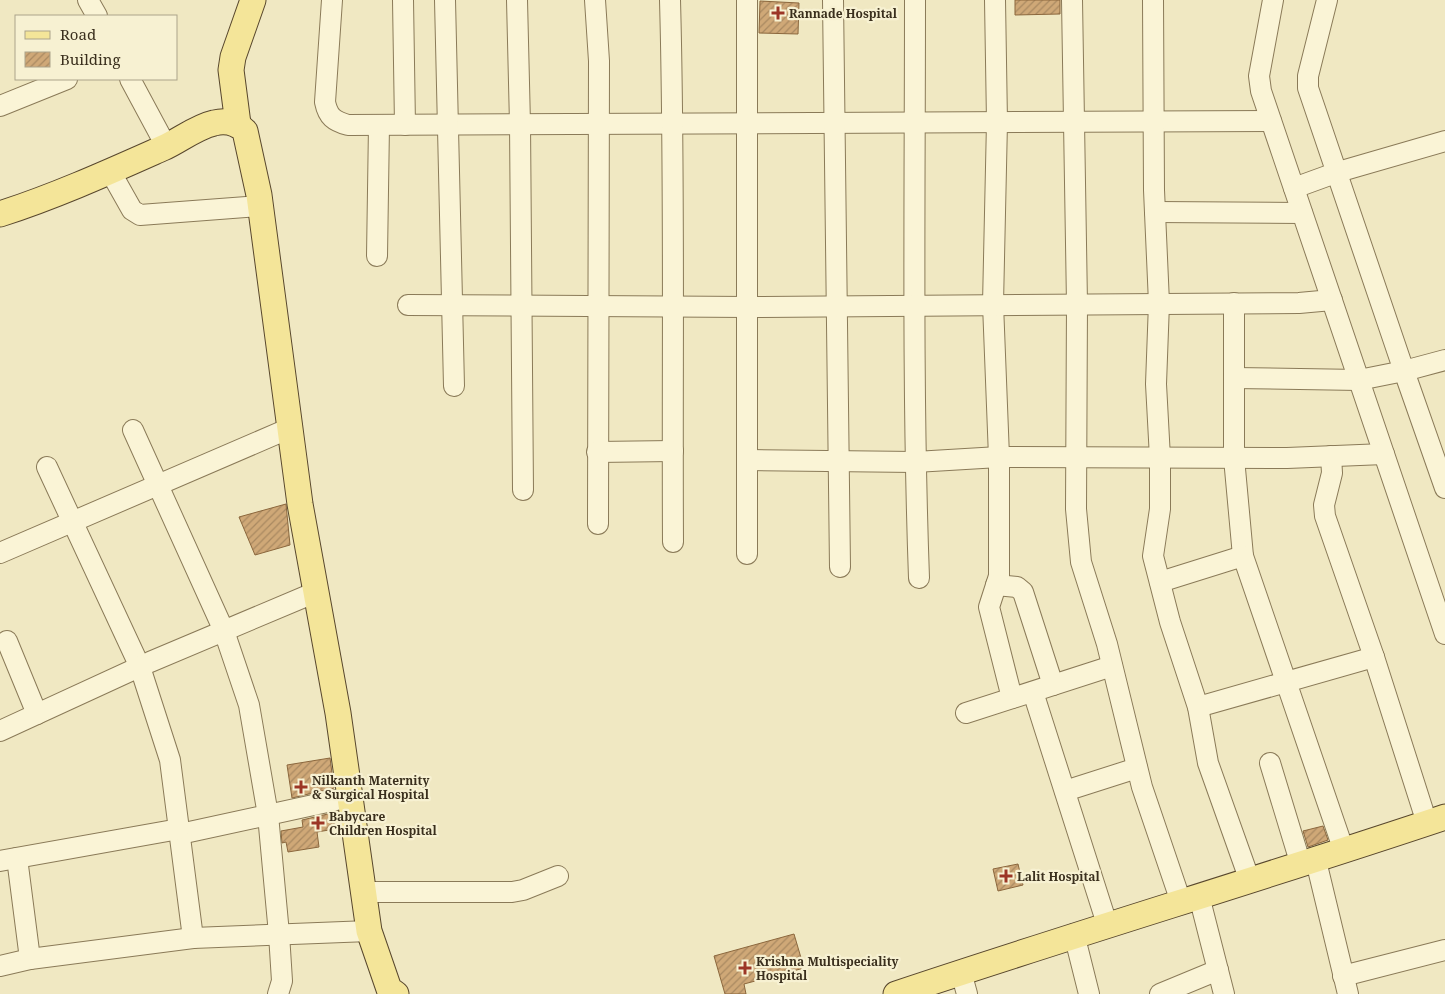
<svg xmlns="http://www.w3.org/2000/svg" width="1445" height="994" font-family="'Noto Serif',serif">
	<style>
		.building { fill: url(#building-hatch); stroke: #8b673d }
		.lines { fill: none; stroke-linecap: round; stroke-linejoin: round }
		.minor-casing { stroke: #8a7a58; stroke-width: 22 }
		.major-casing { stroke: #58472d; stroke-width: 27 }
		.minor { stroke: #faf4d6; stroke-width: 20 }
		.major { stroke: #f4e599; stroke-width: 25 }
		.poi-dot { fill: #9c3626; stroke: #f7f1d2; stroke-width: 2 }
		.labels { text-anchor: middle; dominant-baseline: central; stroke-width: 4.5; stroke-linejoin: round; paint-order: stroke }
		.poi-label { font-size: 12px; font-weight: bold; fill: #3a2f1d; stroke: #f7f1d2; text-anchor: start }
	</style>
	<defs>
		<pattern id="building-hatch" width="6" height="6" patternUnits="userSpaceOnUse" patternTransform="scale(1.25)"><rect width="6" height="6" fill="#cfa877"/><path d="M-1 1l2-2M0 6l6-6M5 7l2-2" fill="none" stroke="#a98961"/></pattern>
	</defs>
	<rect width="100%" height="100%" fill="#f0e8c2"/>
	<g class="building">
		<path d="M1015 0H1060V14L1015 15Z"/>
		<path d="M760 1 799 3 798 34 759 33Z"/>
		<path d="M286 504 290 545 255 555 239 517Z"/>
		<path d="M330 758 334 788 292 798 287 765Z"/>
		<path d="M332 813 335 829 317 832 319 847 288 852 286 842 282 843 281 831 303 827 302 820Z"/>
		<path d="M1323 826 1328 840 1308 847 1303 831Z"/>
		<path d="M1018 864 1023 885 998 891 993 869Z"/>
		<path d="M794 934 804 968 744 984 746 994H725L714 956Z"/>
	</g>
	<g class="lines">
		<defs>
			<g id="minor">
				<path d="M88 0 97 16"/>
				<path d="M332 0 325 102C328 117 334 121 348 125L1271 121"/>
				<path d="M403 0 405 125"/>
				<path d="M445 0 454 386"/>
				<path d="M517 0 520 124 523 490"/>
				<path d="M595 0 599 61 598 524"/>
				<path d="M670 0C675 181 672 362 673 542"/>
				<path d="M833 0 840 567"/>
				<path d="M915 0C915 193 912 386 919 578"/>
				<path d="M995 0 997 122 993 304 999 457V576L989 607 1012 698"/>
				<path d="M1072 0 1077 304 1076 509 1081 562 1107 644 1142 787 1181 902"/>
				<path d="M1153 0 1154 190 1159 303 1156 384 1160 458V509L1153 556 1170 622 1198 707 1208 763 1250 881"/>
				<path d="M1273 0 1259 76 1261 91 1445 634"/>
				<path d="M1327 0 1308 76V88L1404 371 1445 360"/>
				<path d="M130 79 166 146"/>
				<path d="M0 106 67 79"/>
				<path d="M110 171 132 210 140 215 260 206"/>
				<path d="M1294 188 1338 172 1445 141"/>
				<path d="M1155 212 1302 213"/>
				<path d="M377 256 379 125"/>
				<path d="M1234 303V458L1243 556 1344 851"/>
				<path d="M408 305 749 307 1299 303 1332 300"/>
				<path d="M1234 378 1359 380 1404 371 1445 488"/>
				<path d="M133 430 224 631 249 705 268 815 279 934 282 981 278 994"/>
				<path d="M597 452 673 451"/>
				<path d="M1331 456 1332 473 1324 505 1325 516 1374 657 1427 823"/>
				<path d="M749 460 915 462 999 457 1287 458 1384 454"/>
				<path d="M47 467 140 667 170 760 193 938"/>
				<path d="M0 553 290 428"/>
				<path d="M747 554V0"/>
				<path d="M1160 582 1243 556"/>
				<path d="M996 585 1017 587 1023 592 1053 685"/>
				<path d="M7 641 37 714"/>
				<path d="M1033 692 1107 924"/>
				<path d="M1198 707 1374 657"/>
				<path d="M966 713 1112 666"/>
				<path d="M0 731 150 662 316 592"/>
				<path d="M1270 763 1301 865"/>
				<path d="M1065 791 1137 768"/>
				<path d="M180 834 350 797"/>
				<path d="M17 858 30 959"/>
				<path d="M0 861 179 829"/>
				<path d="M1316 861 1348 994"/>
				<path d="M364 892H512L523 890 558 876"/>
				<path d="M1199 896 1224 994"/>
				<path d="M1074 934 1089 994"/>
				<path d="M0 966 30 959 193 938 369 931"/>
				<path d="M961 972 967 994"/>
				<path d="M1343 976 1445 950"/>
				<path d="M1160 994 1218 970"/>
			</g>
			<g id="major">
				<path d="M238 124 231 70 233 57 253 0"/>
				<path d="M0 214C56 196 109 172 163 148 179 141 196 127 214 123 226 120 236 122 245 131L259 195 300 504 338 713 369 931 389 989 396 994"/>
				<path d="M896 994C1078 933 1263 878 1445 817"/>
			</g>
		</defs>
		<use href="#minor" class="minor-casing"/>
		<use href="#major" class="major-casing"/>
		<use href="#minor" class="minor"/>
		<use href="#major" class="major"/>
	</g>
	<g class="poi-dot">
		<path d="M775.5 5.5h5v5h5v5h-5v5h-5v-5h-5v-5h5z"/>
		<path d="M298.5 779.5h5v5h5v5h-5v5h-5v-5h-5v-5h5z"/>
		<path d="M315.5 815.5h5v5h5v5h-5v5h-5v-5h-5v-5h5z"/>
		<path d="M1003.5 868.5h5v5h5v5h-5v5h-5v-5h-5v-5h5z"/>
		<path d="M742.5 960.5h5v5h5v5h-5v5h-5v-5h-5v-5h5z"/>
	</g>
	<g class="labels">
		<g class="poi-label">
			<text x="789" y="13">Rannade Hospital</text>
			<text x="312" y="780">Nilkanth Maternity<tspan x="312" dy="14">&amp; Surgical Hospital</tspan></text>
			<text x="329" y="816">Babycare<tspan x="329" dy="14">Children Hospital</tspan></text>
			<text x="1017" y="876">Lalit Hospital</text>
			<text x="756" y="961">Krishna Multispeciality<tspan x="756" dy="14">Hospital</tspan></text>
		</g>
	</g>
	<rect x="15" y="15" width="162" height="65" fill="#f7f1d2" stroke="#aba38a"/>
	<rect x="25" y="31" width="25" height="8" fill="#f4e599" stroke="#aba38a"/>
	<text x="60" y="40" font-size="15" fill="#3a2f1d">Road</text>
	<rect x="25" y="52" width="25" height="15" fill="url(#building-hatch)" stroke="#aba38a"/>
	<text x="60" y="65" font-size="15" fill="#3a2f1d">Building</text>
</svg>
